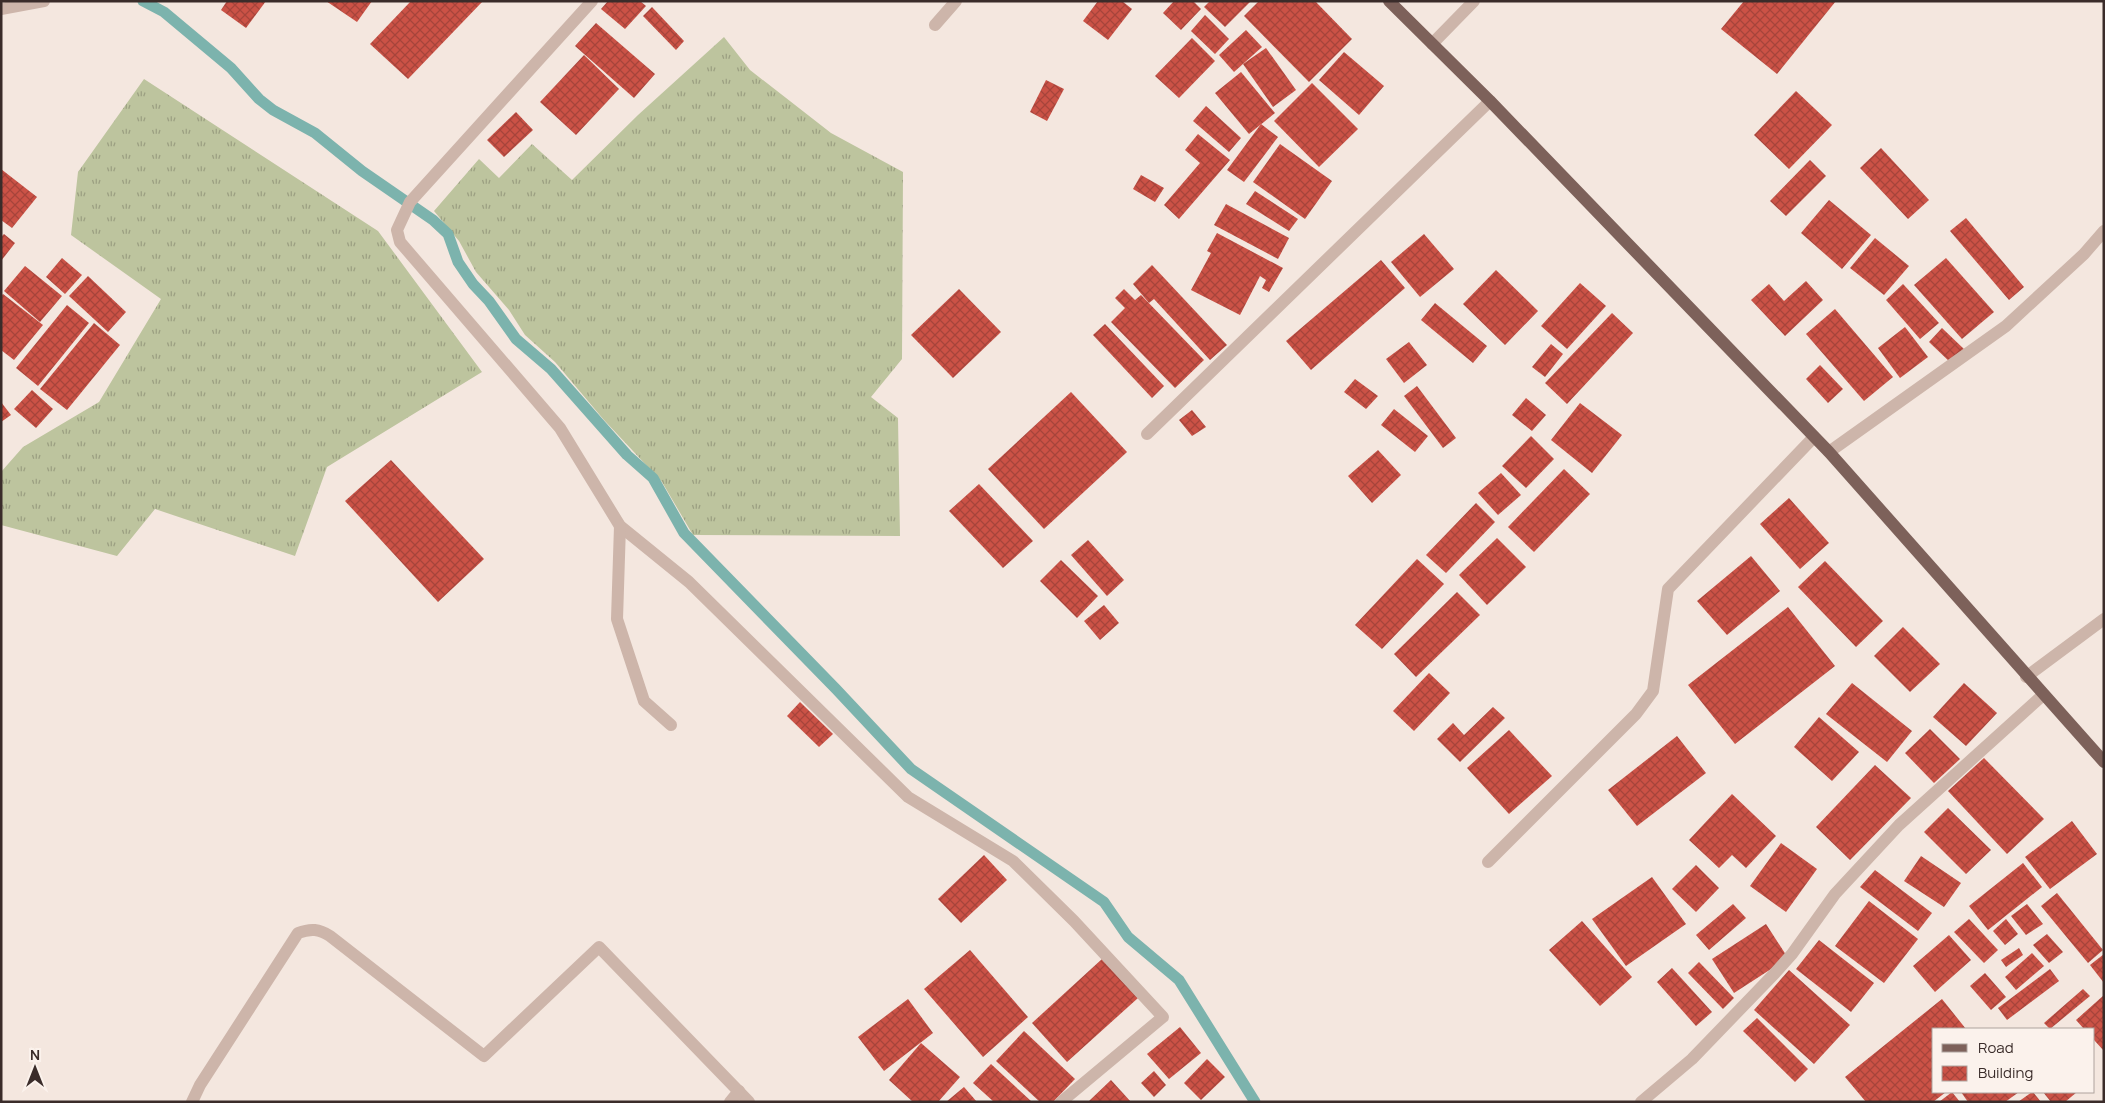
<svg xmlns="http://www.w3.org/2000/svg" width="2105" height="1103" font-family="Manrope,sans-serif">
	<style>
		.grass { fill: url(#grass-tufts) }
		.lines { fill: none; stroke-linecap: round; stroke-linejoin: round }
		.stream { stroke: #7cb3ad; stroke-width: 11 }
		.building { fill: url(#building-cross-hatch) }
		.minor { stroke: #cdb5aa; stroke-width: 12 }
		.major { stroke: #7d615a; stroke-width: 12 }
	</style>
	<defs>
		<pattern id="grass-tufts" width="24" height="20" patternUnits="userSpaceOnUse" patternTransform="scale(1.25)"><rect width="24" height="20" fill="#bdc49e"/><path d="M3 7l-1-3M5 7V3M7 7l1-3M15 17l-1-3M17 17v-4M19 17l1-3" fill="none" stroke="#9b9f81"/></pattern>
		<pattern id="building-cross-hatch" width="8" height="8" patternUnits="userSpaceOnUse" patternTransform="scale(1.25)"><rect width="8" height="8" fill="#cb5246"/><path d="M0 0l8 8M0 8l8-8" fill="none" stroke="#a6443b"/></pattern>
	</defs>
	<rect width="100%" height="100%" fill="#f4e7df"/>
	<g class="grass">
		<path d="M724 37 750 70 831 133 903 172 902 359 871 397 898 418 900 536 693 535 662 482 604 420 555 362 525 335 509 310 476 272 459 241 434 211 479 159 499 178 532 144 572 180 638 115Z"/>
		<path d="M144 79 378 231 482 372 327 467 295 556 155 509 117 556 1 525V472L23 447 99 402 161 299 71 235 78 172Z"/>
	</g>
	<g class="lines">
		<path class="stream" d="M143 1 164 12 231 68 259 99 273 110 315 133 362 171 433 220 448 234 458 262 473 284 489 301 516 339 551 369 627 455 653 478 684 533 836 689 911 769 1104 902 1128 937 1179 980 1255 1102"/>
	</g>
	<g class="building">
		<path d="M227 1H266L246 28 221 10Z"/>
		<path d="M326 1H372L357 22Z"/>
		<path d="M411 1H483L408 79 370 44Z"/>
		<path d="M608 1H640L646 6 625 29 601 9Z"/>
		<path d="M1098 1H1122L1132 9 1108 40 1083 21Z"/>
		<path d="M1174 1H1193L1201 9 1181 30 1163 13Z"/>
		<path d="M1210 1H1251L1225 27 1204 7Z"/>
		<path d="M1259 1H1315L1352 39 1309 82 1244 16Z"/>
		<path d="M1744 1H1836L1777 74 1721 29Z"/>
		<path d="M652 7 684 41 676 50 643 16Z"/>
		<path d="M1205 15 1229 39 1215 54 1191 31Z"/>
		<path d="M596 23 655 74 634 98 575 46Z"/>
		<path d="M1246 30 1262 47 1234 72 1219 55Z"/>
		<path d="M1192 38 1215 61 1179 98 1155 76Z"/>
		<path d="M1266 48 1296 90 1273 107 1243 64Z"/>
		<path d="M1344 52 1384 86 1359 115 1319 80Z"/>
		<path d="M584 55 619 89 576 135 540 102Z"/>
		<path d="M1241 72 1275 113 1249 134 1215 93Z"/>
		<path d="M1046 80 1064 89 1047 121 1030 112Z"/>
		<path d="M1312 83 1358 129 1319 167 1274 121Z"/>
		<path d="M1796 91 1832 125 1789 169 1754 135Z"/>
		<path d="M1206 106 1241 138 1229 152 1193 121Z"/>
		<path d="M516 112 533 130 504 157 487 140Z"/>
		<path d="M1261 124 1278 137 1244 182 1227 170Z"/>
		<path d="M1198 134 1230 160 1179 219 1164 205 1200 163 1185 150Z"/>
		<path d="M1280 144 1332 181 1305 219 1253 182Z"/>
		<path d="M1881 148 1929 200 1908 219 1860 168Z"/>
		<path d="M1810 160 1826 176 1786 216 1770 201Z"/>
		<path d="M1 169 37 197 12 228 1 220Z"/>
		<path d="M1141 175 1164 188 1155 202 1133 189Z"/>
		<path d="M1255 191 1298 219 1289 231 1246 204Z"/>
		<path d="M1829 200 1871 235 1842 269 1801 233Z"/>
		<path d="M1226 204 1289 238 1278 259 1214 225Z"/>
		<path d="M1966 218 2024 287 2009 300 1950 231Z"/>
		<path d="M1217 233 1283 268 1269 292 1262 288 1266 280 1260 276 1240 315 1191 290 1211 253 1207 251Z"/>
		<path d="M4 234 15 243 1 261V237Z"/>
		<path d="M1424 234 1454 269 1420 297 1391 262Z"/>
		<path d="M1875 238 1909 266 1884 295 1850 268Z"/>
		<path d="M62 258 82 275 65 294 46 277Z"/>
		<path d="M1946 258 1994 312 1962 339 1914 285Z"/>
		<path d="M1381 260 1405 288 1311 370 1286 341Z"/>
		<path d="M1152 265 1227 345 1210 360 1154 299 1149 303 1133 284Z"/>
		<path d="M25 266 62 296 40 322 4 291Z"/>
		<path d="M1496 270 1538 311 1505 345 1463 304Z"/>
		<path d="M88 276 126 312 108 332 69 296Z"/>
		<path d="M1806 281 1823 300 1785 336 1751 300 1769 284 1784 301Z"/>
		<path d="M1580 283 1606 306 1567 349 1541 326Z"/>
		<path d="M1903 284 1939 323 1920 339 1886 300Z"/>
		<path d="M959 289 1001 332 953 378 911 335Z"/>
		<path d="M1124 289 1135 300 1141 295 1204 360 1175 388 1111 322 1125 308 1115 298Z"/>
		<path d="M3 294 43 325 14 360 1 350V296Z"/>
		<path d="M1435 303 1487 346 1473 363 1421 320Z"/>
		<path d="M67 305 89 323 38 386 16 368Z"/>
		<path d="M1835 309 1893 377 1864 401 1806 334Z"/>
		<path d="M1612 313 1633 333 1567 404 1545 383Z"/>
		<path d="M94 323 120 345 67 410 40 389Z"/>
		<path d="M1105 324 1164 386 1152 398 1093 335Z"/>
		<path d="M1905 327 1928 357 1900 378 1878 348Z"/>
		<path d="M1942 328 1965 350 1952 364 1929 342Z"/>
		<path d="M1409 342 1427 365 1404 383 1386 359Z"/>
		<path d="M1551 344 1563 354 1545 377 1532 367Z"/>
		<path d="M1820 365 1843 389 1828 403 1806 379Z"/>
		<path d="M1355 379 1378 396 1366 409 1344 392Z"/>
		<path d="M1417 386 1456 438 1443 448 1404 396Z"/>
		<path d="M32 390 53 409 36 428 14 409Z"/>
		<path d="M1071 392 1127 452 1044 529 988 469Z"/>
		<path d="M1526 398 1546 415 1532 431 1512 415Z"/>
		<path d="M1 402 11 415 1 422Z"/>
		<path d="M1580 403 1622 435 1592 473 1551 440Z"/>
		<path d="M1394 409 1428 436 1415 452 1381 425Z"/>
		<path d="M1192 410 1206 427 1192 436 1179 420Z"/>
		<path d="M1531 436 1554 459 1526 488 1502 466Z"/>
		<path d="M1378 450 1401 475 1372 503 1348 476Z"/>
		<path d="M391 460 484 559 438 602 345 501Z"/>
		<path d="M1564 469 1590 494 1534 552 1508 527Z"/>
		<path d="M1501 473 1521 495 1498 515 1478 493Z"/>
		<path d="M979 484 1033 541 1003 568 949 511Z"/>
		<path d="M1789 498 1829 543 1800 569 1760 524Z"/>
		<path d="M1476 503 1495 522 1446 573 1426 555Z"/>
		<path d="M1497 538 1526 567 1487 605 1459 575Z"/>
		<path d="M1088 540 1124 580 1107 596 1071 555Z"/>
		<path d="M1751 556 1780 591 1727 635 1697 601Z"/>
		<path d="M1417 559 1444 584 1382 649 1355 625Z"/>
		<path d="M1061 560 1098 596 1077 618 1040 581Z"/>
		<path d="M1825 561 1883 621 1856 647 1798 587Z"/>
		<path d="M1457 592 1480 615 1416 677 1394 654Z"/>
		<path d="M1104 605 1119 623 1100 640 1084 621Z"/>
		<path d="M1788 607 1835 666 1735 744 1688 685Z"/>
		<path d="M1903 627 1940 664 1910 692 1874 656Z"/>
		<path d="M1429 673 1450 693 1414 731 1393 711Z"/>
		<path d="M1852 683 1912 731 1887 762 1826 714Z"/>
		<path d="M1964 683 1997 713 1966 746 1933 717Z"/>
		<path d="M800 702 833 734 819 747 787 716Z"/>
		<path d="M1493 707 1505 718 1460 762 1437 739 1453 723 1464 735Z"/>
		<path d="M1819 717 1859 752 1832 781 1794 747Z"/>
		<path d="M1930 729 1960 759 1934 783 1905 753Z"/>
		<path d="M1509 730 1552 776 1509 814 1467 768Z"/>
		<path d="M1677 736 1706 773 1637 826 1608 790Z"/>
		<path d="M1984 758 2044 819 2007 854 1948 791Z"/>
		<path d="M1875 765 1911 798 1850 860 1816 827Z"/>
		<path d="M1732 794 1776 836 1746 868 1732 855 1719 868 1689 840Z"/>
		<path d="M1948 808 1991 850 1966 874 1924 832Z"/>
		<path d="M2072 821 2097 854 2050 889 2025 857Z"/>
		<path d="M1781 843 1817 869 1786 912 1750 886Z"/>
		<path d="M984 855 1007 880 961 923 938 899Z"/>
		<path d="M1921 856 1961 883 1944 907 1904 881Z"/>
		<path d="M2023 863 2042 887 1988 930 1969 906Z"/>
		<path d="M1696 865 1719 888 1696 912 1672 889Z"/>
		<path d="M1875 870 1932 913 1918 931 1860 887Z"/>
		<path d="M1652 877 1686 924 1626 966 1592 919Z"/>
		<path d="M2057 893 2103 950 2088 963 2041 906Z"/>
		<path d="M1869 901 1918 939 1884 983 1835 946Z"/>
		<path d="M1733 904 1746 918 1709 950 1696 935Z"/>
		<path d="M2027 904 2043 924 2026 935 2011 916Z"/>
		<path d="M1969 919 1998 950 1984 963 1954 932Z"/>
		<path d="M2006 919 2018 934 2005 945 1993 931Z"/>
		<path d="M1582 921 1632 977 1600 1006 1549 950Z"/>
		<path d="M1766 924 1788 958 1734 993 1712 959Z"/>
		<path d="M2047 934 2063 952 2049 963 2033 945Z"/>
		<path d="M1949 935 1971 960 1935 992 1913 966Z"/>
		<path d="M1819 940 1874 983 1851 1012 1796 969Z"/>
		<path d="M2019 948 2023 955 2006 967 2001 960Z"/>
		<path d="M970 950 1028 1017 983 1057 924 989Z"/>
		<path d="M2032 953 2044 966 2016 990 2005 977Z"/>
		<path d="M2104 954V983L2090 965Z"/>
		<path d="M1102 959 1138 998 1067 1062 1032 1023Z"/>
		<path d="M1699 962 1734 998 1723 1009 1688 973Z"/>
		<path d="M1672 968 1712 1012 1696 1026 1657 982Z"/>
		<path d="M2050 969 2059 981 2007 1020 1998 1008Z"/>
		<path d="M1789 970 1850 1025 1814 1064 1754 1010Z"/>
		<path d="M1985 973 2006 997 1991 1010 1970 986Z"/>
		<path d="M2083 989 2090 996 2050 1029 2044 1023Z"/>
		<path d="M2104 995V1051L2094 1040V1029H2084L2076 1020Z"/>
		<path d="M908 999 933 1033 884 1071 858 1037Z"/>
		<path d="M1942 999 1966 1029H1934V1092H1946L1933 1102H1866L1845 1077Z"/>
		<path d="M1757 1018 1808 1069 1795 1082 1743 1031Z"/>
		<path d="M1180 1027 1201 1053 1169 1079 1147 1054Z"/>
		<path d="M1024 1031 1075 1079 1053 1102H1040L996 1061Z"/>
		<path d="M921 1043 960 1077 938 1102H913L889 1080Z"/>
		<path d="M1207 1059 1225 1077 1201 1100 1184 1083Z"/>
		<path d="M991 1064 1032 1102H994L973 1083Z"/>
		<path d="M1154 1071 1166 1085 1154 1097 1141 1083Z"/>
		<path d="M1111 1080 1131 1102H1088Z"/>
		<path d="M964 1087 977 1102H946Z"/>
		<path d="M1952 1092 1960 1102H1939Z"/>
		<path d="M1961 1092H2019L2005 1102H1968Z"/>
		<path d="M2033 1092 2041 1102H2018L2032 1092Z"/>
		<path d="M2043 1092H2077L2065 1102H2051Z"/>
	</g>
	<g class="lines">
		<g class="minor">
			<path d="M592 1 410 202 397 230 400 242 560 428 620 526 689 582 908 797 1013 861 1074 921 1163 1017 1061 1102"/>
			<path d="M1 9 44 1"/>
			<path d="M935 25 956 1"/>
			<path d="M1432 44 1474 1"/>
			<path d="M1147 434 1490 101"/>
			<path d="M1829 452 2006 326 2084 254 2104 231"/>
			<path d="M620 526 617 619 644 701 671 725"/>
			<path d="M2026 677 2104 619"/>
			<path d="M1488 862 1636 714 1653 691 1668 589 1814 437"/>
			<path d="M192 1102 200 1085 298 933C311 928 319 929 330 936L484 1056 599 947 749 1102"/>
			<path d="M730 1102 739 1091"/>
			<path d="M1641 1102 1692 1059 1775 973 1792 954 1835 894 1899 825 2043 695"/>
		</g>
		<path class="major" d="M1389 1 1490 101 1829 452 2104 762"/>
	</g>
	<rect width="2105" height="1103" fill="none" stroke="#3a2c2a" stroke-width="5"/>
	<rect x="1932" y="1028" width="162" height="65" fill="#fbf2ec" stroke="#aea39e"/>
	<rect x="1942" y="1044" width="25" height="8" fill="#7d615a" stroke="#aea39e"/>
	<text x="1978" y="1053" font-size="15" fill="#3a2c2a">Road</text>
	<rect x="1942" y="1066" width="25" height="15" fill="url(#building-cross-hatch)" stroke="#aea39e"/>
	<text x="1978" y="1078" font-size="15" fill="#3a2c2a">Building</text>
	<g transform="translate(35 1068)" stroke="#fbf2ec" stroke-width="4" paint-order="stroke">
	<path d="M0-4L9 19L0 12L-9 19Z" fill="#3a2c2a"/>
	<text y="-8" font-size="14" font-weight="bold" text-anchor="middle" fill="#3a2c2a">N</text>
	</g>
</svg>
